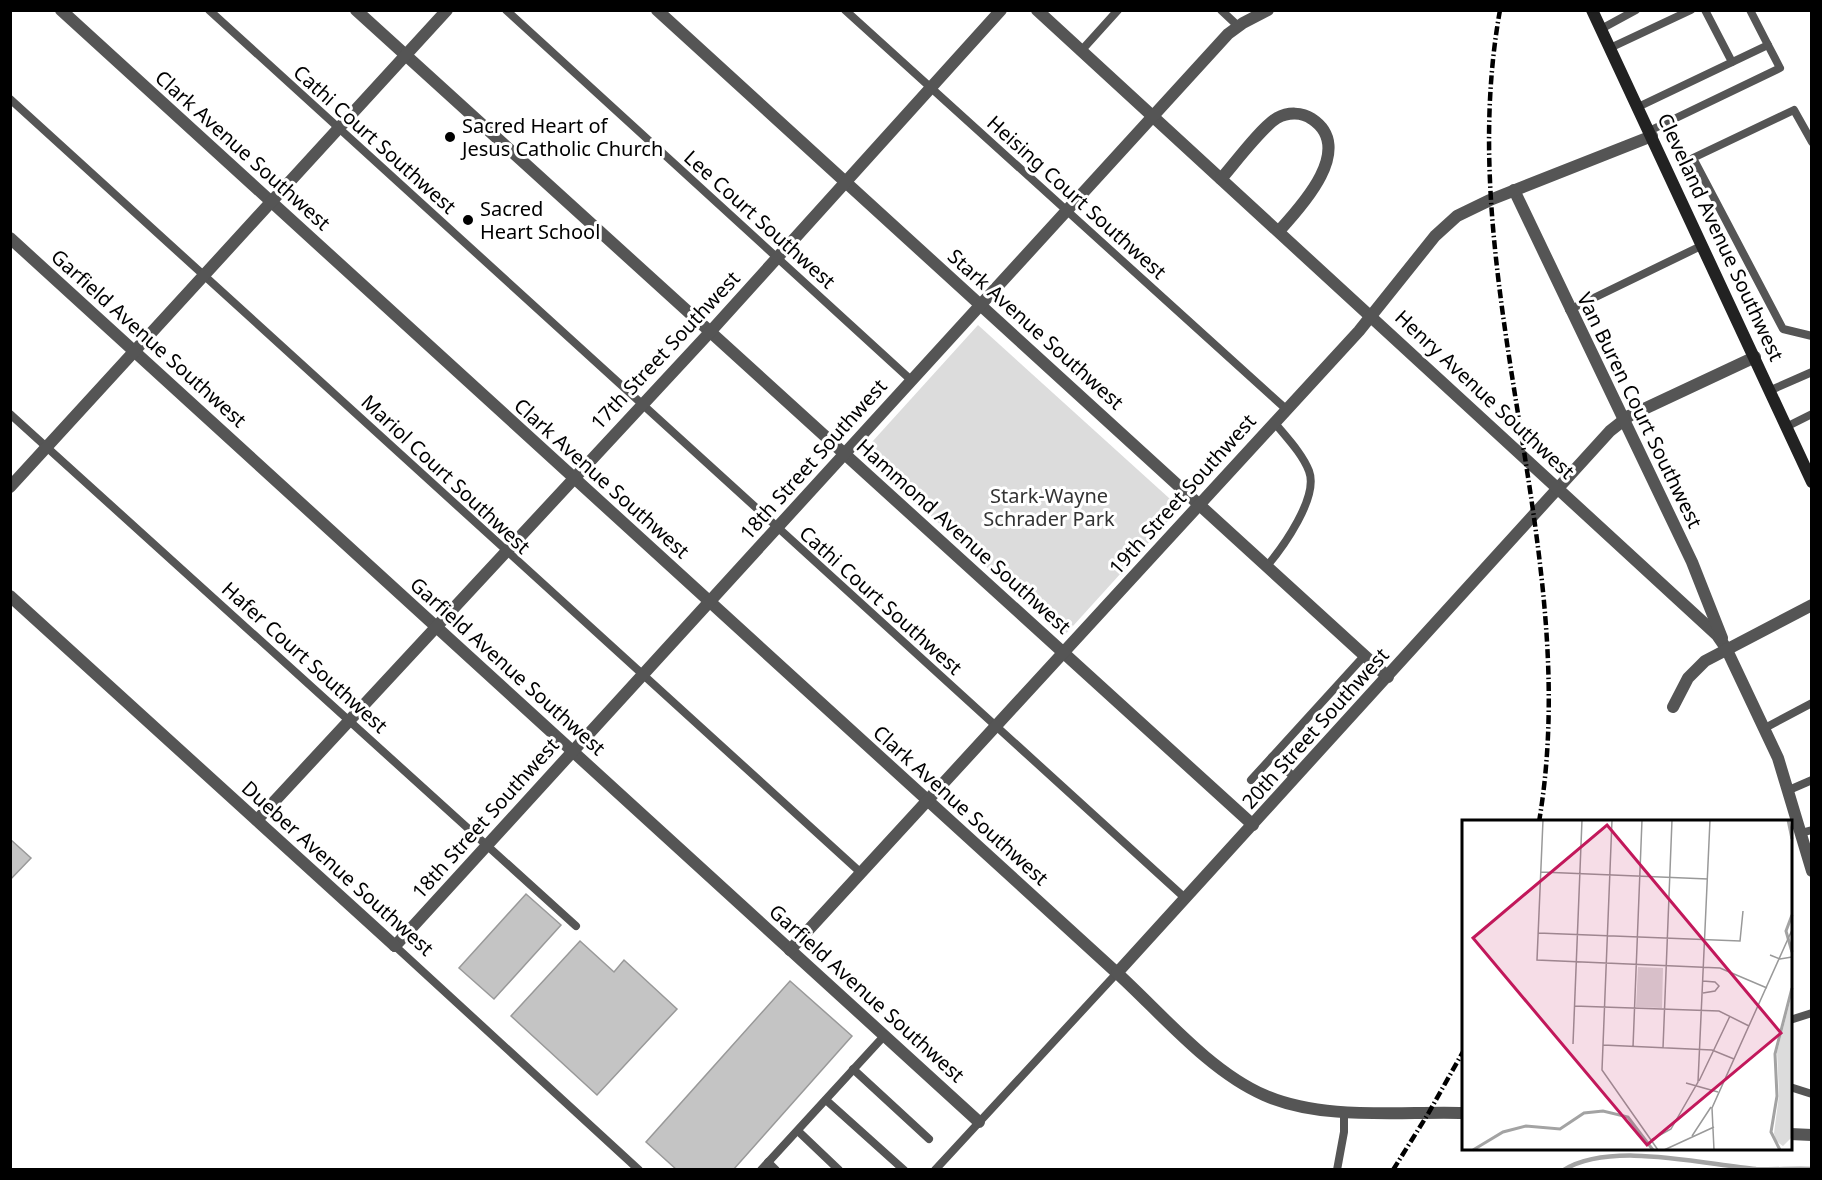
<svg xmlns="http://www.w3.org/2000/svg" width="1822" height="1180" font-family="'Noto Sans',sans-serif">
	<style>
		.green { fill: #dcdcdc }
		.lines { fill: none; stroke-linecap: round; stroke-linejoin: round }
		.stream { stroke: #a3a3a3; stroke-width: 4.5 }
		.building { fill: #c4c4c4; stroke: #999; stroke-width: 1.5 }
		.service { stroke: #555; stroke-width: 8 }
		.minor { stroke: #555; stroke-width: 12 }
		.tertiary { stroke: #555; stroke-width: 12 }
		.secondary { stroke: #222; stroke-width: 12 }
		.rail { stroke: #000; stroke-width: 4.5; stroke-dasharray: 9 3 1.5 3; stroke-linecap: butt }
		.poi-dot { fill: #000; stroke: #fff; stroke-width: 2 }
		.labels { text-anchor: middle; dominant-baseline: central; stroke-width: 6; stroke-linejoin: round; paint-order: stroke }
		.poi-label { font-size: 20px; fill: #000; stroke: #fff; text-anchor: start }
		.street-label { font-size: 20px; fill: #000; stroke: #fff }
		.park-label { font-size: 20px; fill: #333; stroke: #fff }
		.inset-river { fill: none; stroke: #a3a3a3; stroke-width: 3 }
		.inset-road { fill: none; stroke: #999; stroke-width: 1.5 }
		.view { fill: #c2185b; fill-opacity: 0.15; stroke: #c2185b; stroke-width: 3 }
		.inset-edge { fill: none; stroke: #000; stroke-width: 3 }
	</style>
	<rect width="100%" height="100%" fill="#fff"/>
	<path class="green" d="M978 325 1180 508 1063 637 862 453Z"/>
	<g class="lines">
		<path class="stream" d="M1564 1170C1610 1141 1702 1164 1756 1169 1774 1170 1793 1168 1812 1169"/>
	</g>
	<g class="building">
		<path d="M10 839 31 858 10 880Z"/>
		<path d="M526 894 561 925 494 999 459 968Z"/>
		<path d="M580 941 614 972 624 960 677 1009 597 1095 511 1016Z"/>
		<path d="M790 981 852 1036 733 1170H677L646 1142Z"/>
	</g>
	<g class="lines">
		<g class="service">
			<path d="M209 10 1185 898"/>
			<path d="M506 10 911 380"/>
			<path d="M845 10 1286 409"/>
			<path d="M1221 10 1238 26"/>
			<path d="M1705 10 1732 62"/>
			<path d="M1601 29 1636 10"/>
			<path d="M1610 48 1691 10"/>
			<path d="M1081 51 1118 10"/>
			<path d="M10 99 860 872"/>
			<path d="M1638 107 1768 45 1750 10"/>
			<path d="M1649 131 1780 68 1768 45"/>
			<path d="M1812 142 1794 110 1693 158 1783 329 1812 336"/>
			<path d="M1569 310 1703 245"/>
			<path d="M1771 390 1812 372"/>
			<path d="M10 414 576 926"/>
			<path d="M1786 427 1812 414"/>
			<path d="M1267 566C1283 547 1319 497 1309 471 1302 453 1286 437 1274 422"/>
			<path d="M1765 728 1812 703"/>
			<path d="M1272 757 1295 778"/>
			<path d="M1251 780 1365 655"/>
			<path d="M1789 790 1812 780"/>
			<path d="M1801 833 1812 830"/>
			<path d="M395 946 639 1170"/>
			<path d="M1790 1020 1812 1013"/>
			<path d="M853 1069 929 1139"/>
			<path d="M1790 1087 1812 1094"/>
			<path d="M826 1100 904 1170"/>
			<path d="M798 1131 839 1170"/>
			<path d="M768 1162 776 1170"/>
			<path d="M761 1170 884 1036"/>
			<path d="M935 1170 1117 973"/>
			<path d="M1337 1170 1344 1132V1112"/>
		</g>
		<g class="minor">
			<path d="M61 10 1117 973 1610 431 1629 416 1755 357"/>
			<path d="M356 10 1253 825"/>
			<path d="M657 10 1388 677"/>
			<path d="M1037 10 1717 635 1726 648 1778 758 1812 871"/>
			<path d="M1221 179C1235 163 1261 128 1277 118 1288 112 1302 112 1312 119 1356 148 1301 207 1279 231"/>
			<path d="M1514 190 1692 562 1722 638"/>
			<path d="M10 238 979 1122"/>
			<path d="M10 487 447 10"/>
			<path d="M1673 707 1688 678 1705 661 1812 605"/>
			<path d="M257 820 711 331 1001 10"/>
			<path d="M395 946 1228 34 1243 23 1268 10"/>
			<path d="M790 950 1359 331 1435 236 1457 216 1490 200 1652 136"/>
		</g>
		<g class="tertiary">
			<path d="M10 596 395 946"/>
			<path d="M1117 973C1161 1013 1209 1071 1264 1095 1322 1121 1402 1111 1464 1113"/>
			<path d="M1790 1134 1812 1135"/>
		</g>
		<path class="secondary" d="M1592 10 1812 482"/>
		<g class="rail">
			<path d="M1500 10C1451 282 1585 550 1539 822"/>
			<path d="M1393 1170 1428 1114 1464 1050"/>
		</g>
	</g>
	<g class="poi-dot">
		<circle cx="450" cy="137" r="6"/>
		<circle cx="468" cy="220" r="6"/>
	</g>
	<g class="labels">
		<g class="poi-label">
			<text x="462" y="125">Sacred Heart of<tspan x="462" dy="23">Jesus Catholic Church</tspan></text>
			<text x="480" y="208">Sacred<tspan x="480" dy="23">Heart School</tspan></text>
		</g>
		<g class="street-label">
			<text transform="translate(375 139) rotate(42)">Cathi Court Southwest</text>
			<text transform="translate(243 150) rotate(42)">Clark Avenue Southwest</text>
			<text transform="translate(1077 197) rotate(42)">Heising Court Southwest</text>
			<text transform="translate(760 219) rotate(42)">Lee Court Southwest</text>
			<text transform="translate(1721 237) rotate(65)">Cleveland Avenue Southwest</text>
			<text transform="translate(1036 329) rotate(42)">Stark Avenue Southwest</text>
			<text transform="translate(149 338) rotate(42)">Garfield Avenue Southwest</text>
			<text transform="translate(665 350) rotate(-47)">17th Street Southwest</text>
			<text transform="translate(1485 394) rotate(43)">Henry Avenue Southwest</text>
			<text transform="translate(1640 410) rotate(64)">Van Buren Court Southwest</text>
			<text transform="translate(813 459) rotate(-48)">18th Street Southwest</text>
			<text transform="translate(446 474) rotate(43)">Mariol Court Southwest</text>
			<text transform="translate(602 478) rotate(42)">Clark Avenue Southwest</text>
			<text transform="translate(1182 494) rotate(-48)">19th Street Southwest</text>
			<text transform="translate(964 536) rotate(42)">Hammond Avenue Southwest</text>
			<text transform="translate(881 600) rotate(42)">Cathi Court Southwest</text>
			<text transform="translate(305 657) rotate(42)">Hafer Court Southwest</text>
			<text transform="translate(508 666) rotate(42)">Garfield Avenue Southwest</text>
			<text transform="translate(1315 728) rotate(-48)">20th Street Southwest</text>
			<text transform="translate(961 805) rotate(42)">Clark Avenue Southwest</text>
			<text transform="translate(485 818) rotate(-48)">18th Street Southwest</text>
			<text transform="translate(338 868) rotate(42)">Dueber Avenue Southwest</text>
			<text transform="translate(867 993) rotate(42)">Garfield Avenue Southwest</text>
		</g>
		<g class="park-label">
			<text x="1049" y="495">Stark-Wayne<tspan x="1049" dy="23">Schrader Park</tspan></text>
		</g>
	</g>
	<g transform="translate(1462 820)">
		<rect width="330" height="330" fill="#fff"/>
		<path d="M176 147 201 148 200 188 174 187ZM330 174V317L321 326 314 321 312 313 317 275 315 232Z" fill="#dcdcdc"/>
		<path class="inset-river" d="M326 0 330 19M330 95 324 111 330 132M11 330 41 312 64 306 98 309 122 293 141 291 166 297 191 330M318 330 309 312 315 276 313 234 330 168"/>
		<path class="inset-road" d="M81 0 75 140 258 148 305 168M150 0 140 250 196 330M218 0H324M79 52 246 59M76 113 278 121 281 91M308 135 318 139 330 137M241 173 253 171 257 166 253 162 241 161M112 186 257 191 287 206M111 224 120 0M141 225 250 230 272 239M171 227 180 0M201 228 210 0M237 261 268 196M224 263 256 272M230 316 249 287M189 320 209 309 236 262 248 0M202 330 252 307M252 330 250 288 330 110"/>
		<path class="view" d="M145 5 319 213 185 325 11 118Z"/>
		<rect width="330" height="330" class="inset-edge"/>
	</g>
	<rect width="1822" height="1180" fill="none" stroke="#000000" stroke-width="24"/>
</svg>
